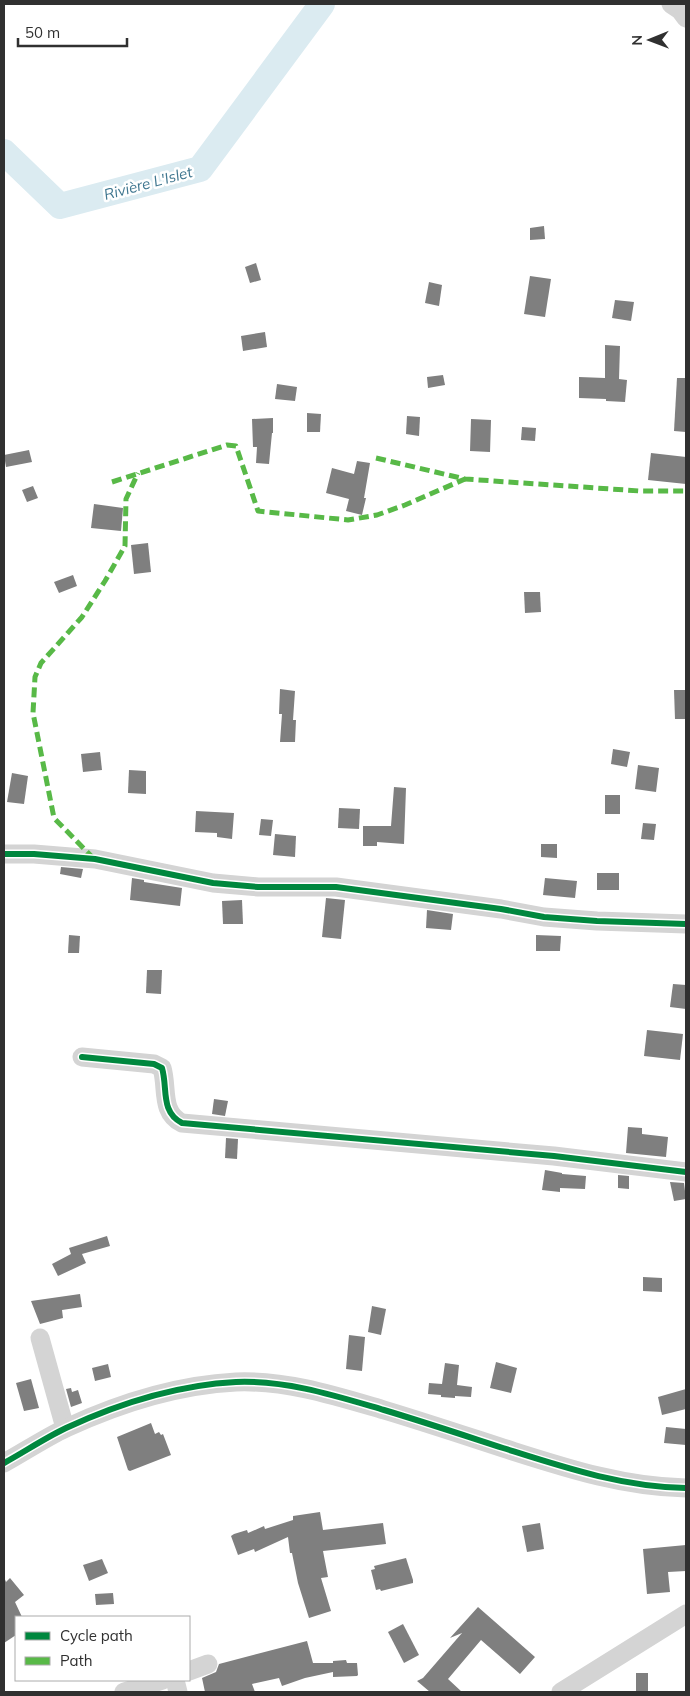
<svg xmlns="http://www.w3.org/2000/svg" width="690" height="1696" font-family="Mulish,sans-serif">
	<style>
		.lines { fill: none; stroke-linecap: round; stroke-linejoin: round }
		.river { stroke: #dbebf1; stroke-width: 26 }
		.building { fill: #7f7f7f }
		.minor { stroke: #d4d4d4; stroke-width: 19 }
		.quiet { stroke: #58b947; stroke-width: 5; stroke-dasharray: 10 5; stroke-linecap: butt }
		.cycleway-casing { stroke: #fff; stroke-width: 9 }
		.cycleway { stroke: #00873e; stroke-width: 6 }
		.labels { text-anchor: middle; dominant-baseline: central; stroke-width: 5; stroke-linejoin: round; paint-order: stroke }
		.water-label { font-size: 15px; font-style: italic; fill: #407790; stroke: #fff }
	</style>
	<rect width="100%" height="100%" fill="#fff"/>
	<g class="lines">
		<path class="river" d="M4 152 60 206 200 169 322 4"/>
	</g>
	<g class="building">
		<path d="M544 226 545 239 530 240V228Z"/>
		<path d="M256 263 261 280 250 283 245 267Z"/>
		<path d="M530 276 551 279 545 317 524 314Z"/>
		<path d="M429 282 442 285 439 306 425 303Z"/>
		<path d="M615 300 634 302 631 321 612 318Z"/>
		<path d="M265 332 267 347 243 351 241 336Z"/>
		<path d="M605 345 620 346 619 379 627 380 625 402 606 401V399L579 398V377L605 378Z"/>
		<path d="M443 375 445 385 428 388 427 377Z"/>
		<path d="M677 378H686V432L674 431Z"/>
		<path d="M277 384 297 387 295 401 275 399Z"/>
		<path d="M307 413 321 414 320 432H307Z"/>
		<path d="M407 416 420 417 419 436 406 434Z"/>
		<path d="M273 418V433H272L269 464 256 463 257 447H253L252 419Z"/>
		<path d="M471 419 491 420 490 452 470 451Z"/>
		<path d="M522 427 536 428 535 441 521 440Z"/>
		<path d="M29 450 32 462 6 467 4 455Z"/>
		<path d="M651 453 686 457V484L648 480Z"/>
		<path d="M357 461 370 463 364 498H366L362 515 346 511 349 499 326 493 332 468 354 474Z"/>
		<path d="M33 486 38 498 27 502 22 490Z"/>
		<path d="M94 504 123 508 121 531 91 528Z"/>
		<path d="M148 543 151 572 134 574 131 545Z"/>
		<path d="M73 575 77 586 59 593 54 582Z"/>
		<path d="M524 592H540L541 612 525 613Z"/>
		<path d="M280 689 295 691 293 720H296L295 742H280L282 714H279Z"/>
		<path d="M674 690H686V719H675Z"/>
		<path d="M613 749 630 752 627 767 611 764Z"/>
		<path d="M100 752 102 770 83 772 81 754Z"/>
		<path d="M638 765 659 768 656 792 635 789Z"/>
		<path d="M129 770 146 771V794L128 793Z"/>
		<path d="M12 773 28 776 24 804 7 802Z"/>
		<path d="M394 787 406 788 404 844 377 842V846H363V826H391Z"/>
		<rect x="605" y="795" width="15" height="19"/>
		<path d="M339 808 360 809 359 829 338 828Z"/>
		<path d="M196 811 234 813 232 839 217 837V833L195 832Z"/>
		<path d="M261 819 273 820 271 836 259 835Z"/>
		<path d="M643 823 656 824 654 840 641 839Z"/>
		<path d="M275 834 296 836 295 857 273 855Z"/>
		<path d="M541 844H557V858L541 857Z"/>
		<path d="M61 867 83 869 81 878 60 874Z"/>
		<rect x="597" y="873" width="22" height="17"/>
		<path d="M132 878 144 880V882L182 888 180 906 130 900Z"/>
		<path d="M545 878 577 881 575 898 543 895Z"/>
		<path d="M326 898 345 900 341 939 322 937Z"/>
		<path d="M242 900 243 924H223L222 901Z"/>
		<path d="M427 910 453 914 451 930 426 928Z"/>
		<path d="M69 935 80 936 79 953H68Z"/>
		<path d="M536 935 561 936 560 951H536Z"/>
		<path d="M147 970H162L161 994 146 993Z"/>
		<path d="M673 984 686 985V1009L670 1007Z"/>
		<path d="M647 1030 683 1034 680 1060 644 1056Z"/>
		<path d="M214 1099 228 1101 225 1116 212 1114Z"/>
		<path d="M628 1127 642 1128V1134L668 1137 666 1157 626 1153Z"/>
		<path d="M226 1138 238 1139 237 1159 225 1158Z"/>
		<path d="M545 1170 562 1173V1174L586 1176 585 1189 560 1188V1192L542 1190Z"/>
		<path d="M618 1175 629 1176V1189L618 1188Z"/>
		<path d="M670 1182 684 1183 686 1199 674 1201Z"/>
		<path d="M107 1236 110 1246 82 1254 86 1263 58 1276 52 1264 71 1254 69 1248Z"/>
		<path d="M643 1277 662 1278V1292L643 1291Z"/>
		<path d="M80 1294 82 1307 62 1310 63 1318 40 1324 31 1301Z"/>
		<path d="M372 1306 386 1309 381 1335 368 1332Z"/>
		<path d="M349 1335 365 1337 362 1371 346 1369Z"/>
		<path d="M496 1362 517 1368 511 1393 490 1388Z"/>
		<path d="M445 1363 459 1365 457 1385 472 1387 471 1397 455 1396V1398L441 1397V1395L428 1394 429 1383 442 1384Z"/>
		<path d="M108 1364 111 1377 95 1381 92 1368Z"/>
		<path d="M31 1379 39 1408 24 1411 16 1383Z"/>
		<path d="M71 1388 72 1392 78 1390 82 1403 71 1407 66 1389Z"/>
		<path d="M686 1389V1409L662 1415 658 1397Z"/>
		<path d="M151 1423 155 1434 159 1432 161 1435 163 1434 171 1455 130 1471 128 1470 117 1437Z"/>
		<path d="M666 1427 686 1429V1445L664 1443Z"/>
		<path d="M320 1512 323 1530 383 1523 386 1544 323 1551 328 1577 321 1578 331 1611 309 1618 298 1583 292 1553H290L288 1537 255 1552 254 1549 238 1555 231 1536 234 1534 247 1530 248 1533 264 1526 265 1529 293 1520V1516Z"/>
		<path d="M540 1523 544 1549 527 1552 522 1526Z"/>
		<path d="M686 1545V1571L668 1572 670 1592 647 1594 643 1549Z"/>
		<path d="M406 1558 413 1580V1583L381 1591 380 1589 376 1590 371 1570 375 1569 374 1566Z"/>
		<path d="M102 1559 108 1573 89 1581 83 1565Z"/>
		<path d="M4 1577 6 1582 10 1578 24 1595 15 1602 22 1617H16V1635L4 1643Z"/>
		<path d="M113 1593 114 1604 96 1605 95 1594Z"/>
		<path d="M478 1607 535 1657 520 1674 481 1640 448 1679 462 1692H430L417 1681 423 1678 462 1633 450 1638Z"/>
		<path d="M403 1624 419 1655 404 1663 388 1632Z"/>
		<path d="M307 1641 313 1663H333V1661L346 1660 347 1663H357L358 1675 357 1676 333 1677V1672L305 1678 282 1686 279 1678 252 1684 255 1692H205L202 1678 216 1672 219 1664Z"/>
		<rect x="636" y="1673" width="12" height="19"/>
	</g>
	<g class="lines">
		<g class="minor">
			<path d="M671 4 680 10 686 18"/>
			<path d="M4 854H34L95 859 213 883 258 887H336L501 909 544 917 597 921 686 924"/>
			<path d="M82 1057 154 1064 162 1068C168 1088 160 1112 182 1123L554 1156 686 1172"/>
			<path d="M40 1338 65 1428"/>
			<path d="M4 1463C24 1452 45 1438 66 1428 120 1403 177 1385 236 1382 287 1380 336 1396 384 1410 424 1422 463 1435 503 1448 563 1467 622 1487 686 1488"/>
			<path d="M189 1671 208 1664"/>
			<path d="M175 1680 178 1692"/>
			<path d="M124 1692 163 1680"/>
			<path d="M561 1692 686 1614"/>
		</g>
		<g class="quiet">
			<path d="M376 458 465 479 640 491H686"/>
			<path d="M112 482 227 445 236 446 258 511 348 520 377 515 405 505 465 479"/>
			<path d="M94 859 54 818 33 713 35 677 41 663 82 617 105 581 125 546 126 499 138 473"/>
		</g>
		<defs>
			<g id="cycleway">
				<path d="M4 854H34L95 859 213 883 258 887H336L501 909 544 917 597 921 686 924"/>
				<path d="M82 1057 154 1064 162 1068C168 1088 160 1112 182 1123L554 1156 686 1172"/>
				<path d="M4 1463C24 1452 45 1438 66 1428 120 1403 177 1385 236 1382 287 1380 336 1396 384 1410 424 1422 463 1435 503 1448 563 1467 622 1487 686 1488"/>
			</g>
		</defs>
		<use href="#cycleway" class="cycleway-casing"/>
		<use href="#cycleway" class="cycleway"/>
	</g>
	<g class="labels">
		<g class="water-label">
			<text transform="translate(148 183) rotate(-15)">Rivière L'Islet</text>
		</g>
	</g>
	<rect width="690" height="1696" fill="none" stroke="#303030" stroke-width="10"/>
	<rect x="15" y="1616" width="175" height="65" fill="#ffffff" stroke="#acacac"/>
	<rect x="25" y="1632" width="25" height="8" fill="#00873e" stroke="#acacac"/>
	<text x="60" y="1641" font-size="15" fill="#303030">Cycle path</text>
	<rect x="25" y="1657" width="25" height="8" fill="#58b947" stroke="#acacac"/>
	<text x="60" y="1666" font-size="15" fill="#303030">Path</text>
	<g transform="translate(650 40) rotate(269)" stroke="#ffffff" stroke-width="4" paint-order="stroke">
	<path d="M0-4L9 19L0 12L-9 19Z" fill="#303030"/>
	<text y="-8" font-size="14" font-weight="bold" text-anchor="middle" fill="#303030">N</text>
	</g>
	<path d="M18 38v8h109v-8" fill="none" stroke="#303030" stroke-width="2.5"/>
	<text x="25" y="38" font-size="15" fill="#303030" stroke="#ffffff" stroke-width="4" paint-order="stroke">50 m</text>
</svg>
